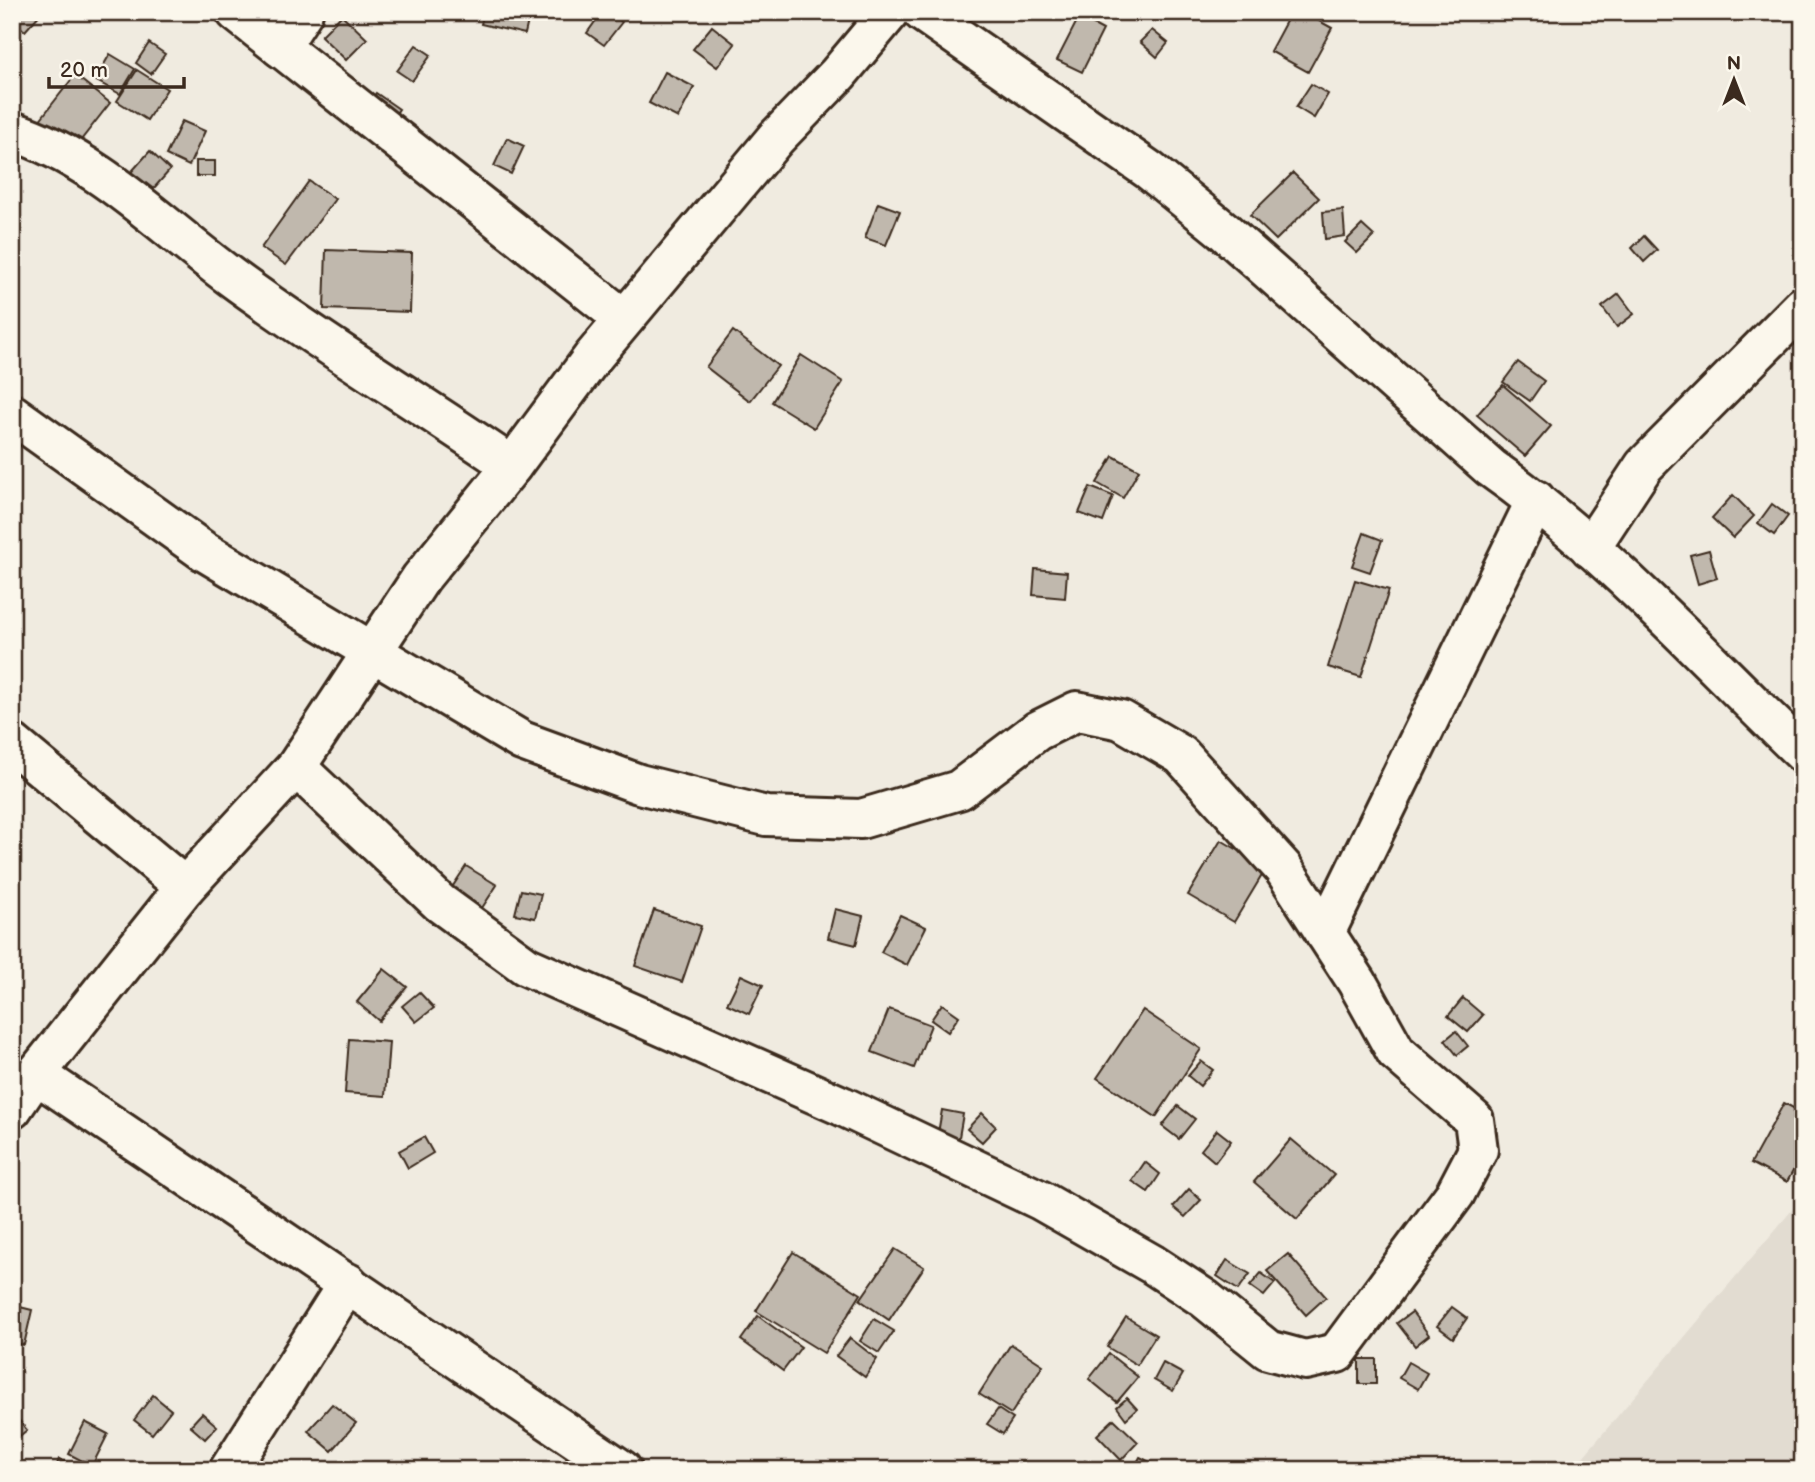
<svg xmlns="http://www.w3.org/2000/svg" width="1815" height="1482" font-family="'Balsamiq Sans',sans-serif">
	<style>
		.built { fill: #e2dcd1 }
		.building { fill: #c0b8ad; stroke: #3b2a1e; stroke-width: 2 }
		.lines { fill: none; stroke-linecap: round; stroke-linejoin: round }
		.minor-casing { stroke: #3b2a1e; stroke-width: 44 }
		.minor { stroke: #fbf7ec; stroke-width: 38 }
	</style>
	<rect width="100%" height="100%" fill="#f0ebe0"/>
	<filter id="ink" filterUnits="userSpaceOnUse"><feTurbulence type="fractalNoise" baseFrequency=".0143" numOctaves="2"/><feDisplacementMap in="SourceGraphic" scale="14" xChannelSelector="R" yChannelSelector="G"/><feConvolveMatrix kernelMatrix="1 2 1 2 8 2 1 2 1" color-interpolation-filters="sRGB"/></filter>
	<g filter="url(#ink)">
		<path class="built" d="M1803 1197V1470H1572Z"/>
		<g class="building">
			<path d="M12 12H42L25 31 12 20Z"/>
			<path d="M484 12H530L525 34 481 24Z"/>
			<path d="M602 12H608L622 22 604 45 587 33Z"/>
			<path d="M1291 12H1303L1332 28 1308 72 1270 51Z"/>
			<path d="M342 15 367 39 346 60 321 36Z"/>
			<path d="M1079 17 1103 30 1082 72 1057 60Z"/>
			<path d="M712 26 735 44 717 67 693 49Z"/>
			<path d="M1152 30 1168 43 1157 57 1140 42Z"/>
			<path d="M149 43 165 54 151 74 136 63Z"/>
			<path d="M416 45 431 55 412 81 397 71Z"/>
			<path d="M110 54 135 69 120 94 95 80Z"/>
			<path d="M137 70 167 89 147 120 117 101Z"/>
			<path d="M665 72 694 87 678 118 649 103Z"/>
			<path d="M75 75 110 103 74 149 39 121Z"/>
			<path d="M1311 84 1328 94 1314 118 1296 107Z"/>
			<path d="M376 93 399 109 386 128 364 112Z"/>
			<path d="M182 121 205 131 189 166 166 155Z"/>
			<path d="M507 138 524 146 511 174 494 166Z"/>
			<path d="M150 151 170 170 146 197 125 179Z"/>
			<rect x="196" y="161" width="19" height="15"/>
			<path d="M1293 173 1319 198 1276 240 1250 215Z"/>
			<path d="M309 181 335 199 286 265 261 248Z"/>
			<path d="M878 203 900 211 886 245 865 238Z"/>
			<path d="M1343 210 1345 236 1325 239 1323 212Z"/>
			<path d="M1362 225 1374 236 1357 253 1345 242Z"/>
			<path d="M1644 236 1657 250 1644 262 1632 248Z"/>
			<path d="M326 250 412 253 410 312 324 309Z"/>
			<path d="M1619 294 1634 314 1617 327 1602 307Z"/>
			<path d="M733 331 778 366 750 401 706 367Z"/>
			<path d="M801 355 843 382 814 428 772 402Z"/>
			<path d="M1518 362 1544 381 1530 401 1503 382Z"/>
			<path d="M1503 385 1551 426 1525 456 1477 415Z"/>
			<path d="M1113 456 1139 470 1123 498 1097 483Z"/>
			<path d="M1090 487 1113 496 1103 522 1079 513Z"/>
			<path d="M1733 495 1754 516 1733 538 1712 518Z"/>
			<path d="M1772 504 1788 516 1774 535 1758 523Z"/>
			<path d="M1364 533 1382 540 1370 572 1352 566Z"/>
			<path d="M1709 550 1717 578 1698 584 1690 555Z"/>
			<path d="M1035 569 1067 572 1065 598 1033 595Z"/>
			<path d="M1355 580 1389 590 1361 677 1328 667Z"/>
			<path d="M1221 840 1267 867 1234 922 1188 895Z"/>
			<path d="M466 866 497 885 480 911 449 892Z"/>
			<path d="M521 890 541 894 535 918 515 914Z"/>
			<path d="M835 909 863 916 856 945 828 938Z"/>
			<path d="M654 910 701 926 682 982 635 966Z"/>
			<path d="M900 915 926 927 907 965 881 952Z"/>
			<path d="M384 969 407 987 379 1021 357 1002Z"/>
			<path d="M741 975 763 985 749 1014 727 1004Z"/>
			<path d="M419 992 434 1008 416 1022 402 1006Z"/>
			<path d="M1463 998 1483 1015 1468 1032 1448 1016Z"/>
			<path d="M942 1004 959 1016 948 1032 931 1020Z"/>
			<path d="M889 1009 931 1025 914 1068 872 1052Z"/>
			<path d="M1143 1010 1201 1049 1156 1117 1097 1078Z"/>
			<path d="M1456 1031 1468 1046 1457 1055 1445 1040Z"/>
			<path d="M349 1039 389 1042 385 1096 345 1093Z"/>
			<path d="M1201 1061 1213 1070 1200 1086 1188 1076Z"/>
			<path d="M1784 1103 1803 1113V1153L1787 1182 1751 1163Z"/>
			<path d="M1178 1106 1195 1119 1179 1139 1162 1126Z"/>
			<path d="M942 1110 963 1114 958 1143 937 1139Z"/>
			<path d="M982 1113 996 1127 982 1142 967 1129Z"/>
			<path d="M1217 1130 1231 1141 1215 1162 1201 1150Z"/>
			<path d="M424 1137 433 1153 408 1168 399 1151Z"/>
			<path d="M1291 1139 1334 1175 1297 1219 1254 1182Z"/>
			<path d="M1145 1162 1160 1174 1148 1192 1132 1181Z"/>
			<path d="M1189 1189 1201 1200 1185 1217 1173 1207Z"/>
			<path d="M895 1249 924 1267 889 1320 860 1300Z"/>
			<path d="M793 1252 861 1294 824 1353 756 1311Z"/>
			<path d="M1288 1254 1326 1297 1306 1315 1267 1271Z"/>
			<path d="M1227 1260 1250 1274 1238 1290 1217 1276Z"/>
			<path d="M1261 1273 1275 1283 1264 1296 1250 1286Z"/>
			<path d="M12 1305 32 1310 24 1345 12 1342Z"/>
			<path d="M1452 1307 1467 1318 1453 1338 1437 1326Z"/>
			<path d="M1412 1312 1429 1335 1415 1346 1397 1323Z"/>
			<path d="M758 1316 801 1347 783 1371 741 1340Z"/>
			<path d="M1126 1317 1156 1335 1137 1365 1107 1347Z"/>
			<path d="M874 1319 894 1331 879 1353 860 1341Z"/>
			<path d="M850 1338 877 1359 865 1377 836 1356Z"/>
			<path d="M1011 1344 1043 1365 1011 1414 979 1394Z"/>
			<path d="M1109 1354 1138 1377 1117 1402 1089 1379Z"/>
			<rect x="1359" y="1359" width="17" height="25"/>
			<path d="M1408 1362 1427 1373 1418 1389 1399 1378Z"/>
			<path d="M1163 1363 1183 1374 1173 1391 1154 1380Z"/>
			<path d="M153 1395 171 1410 152 1434 134 1420Z"/>
			<path d="M1127 1398 1137 1409 1126 1419 1117 1407Z"/>
			<path d="M332 1404 356 1423 332 1451 308 1431Z"/>
			<path d="M998 1409 1013 1419 1003 1434 987 1424Z"/>
			<path d="M13 1413 27 1430 12 1442V1413Z"/>
			<path d="M202 1413 217 1426 205 1439 190 1426Z"/>
			<path d="M1114 1419 1138 1442 1121 1460 1097 1435Z"/>
			<path d="M85 1422 108 1434 92 1466 69 1454Z"/>
			<path d="M1140 1457 1165 1470H1133Z"/>
			<path d="M59 1459 81 1469V1470H55Z"/>
			<path d="M1085 1461 1096 1470H1078Z"/>
		</g>
		<g class="lines">
			<defs>
				<g id="minor">
					<path d="M236 12 624 319"/>
					<path d="M922 12 1149 170 1223 230 1491 468C1606 549 1702 656 1803 753"/>
					<path d="M280 47 303 12"/>
					<path d="M12 131C98 159 160 225 231 277 322 344 419 402 512 466"/>
					<path d="M12 414 202 550 522 741 639 784 766 816 861 819 959 790 1037 731 1077 711 1121 720 1181 755 1283 868 1357 982 1396 1052 1474 1120 1478 1150 1455 1194 1337 1353 1305 1360 1268 1350 1205 1299 1152 1264 1040 1200 842 1106 526 966 440 903 296 767"/>
					<path d="M1590 548 1644 466 1803 306"/>
					<path d="M12 743 185 887"/>
					<path d="M1325 933 1536 500"/>
					<path d="M36 1074 622 1470"/>
					<path d="M12 1109 36 1074 185 887 296 767 421 578 512 466 592 358 776 138 838 74 890 12"/>
					<path d="M229 1470 348 1283"/>
				</g>
			</defs>
			<use href="#minor" class="minor-casing"/>
			<use href="#minor" class="minor"/>
		</g>
	</g>
	<rect width="1815" height="1482" fill="none" stroke="#fbf7ec" stroke-width="42"/>
	<rect x="21" y="21" width="1773" height="1440" fill="none" stroke="#3b2a1e" stroke-width="2.5" filter="url(#ink)"/>
	<g transform="translate(1734 80)" stroke="#fbf7ec" stroke-width="5" paint-order="stroke">
	<path d="M0-5L12 26L0 18L-12 26Z" fill="#3b2a1e"/>
	<text y="-10" font-size="19" font-weight="bold" text-anchor="middle" fill="#3b2a1e">N</text>
	</g>
	<path d="M49 77v10h135v-10" fill="none" stroke="#3b2a1e" stroke-width="3.5"/>
	<text x="60" y="77" font-size="21" fill="#3b2a1e" stroke="#fbf7ec" stroke-width="5" paint-order="stroke">20 m</text>
</svg>
